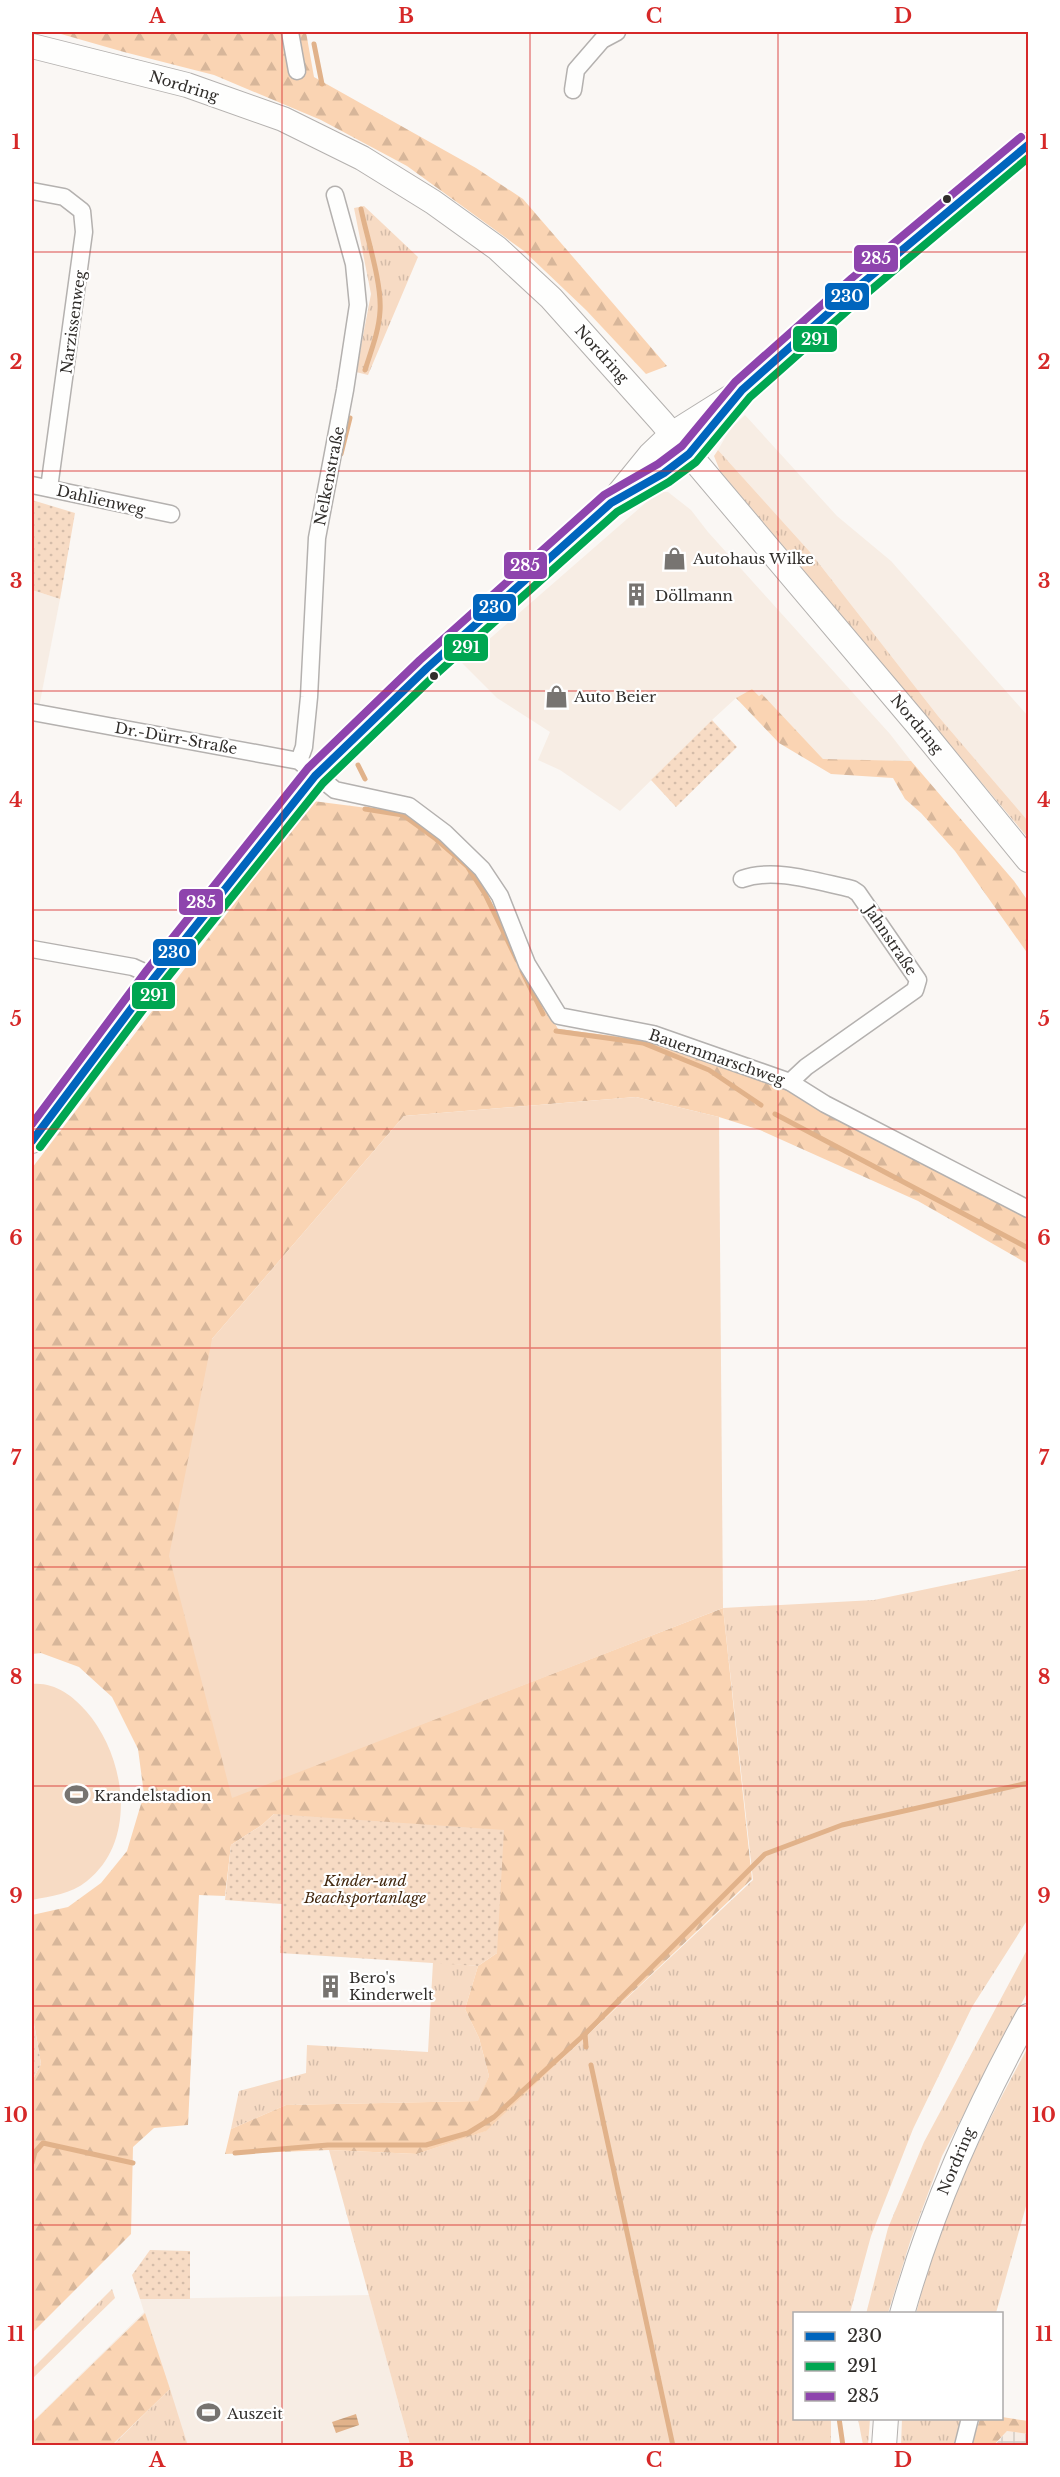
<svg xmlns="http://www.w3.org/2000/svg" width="1060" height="2477" font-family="'Libre Baskerville',serif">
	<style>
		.built { fill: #f7ede4 }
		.industrial { fill: url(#industrial-grid) }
		.grass { fill: url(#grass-tufts) }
		.forest { fill: url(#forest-firs) }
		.park { fill: url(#park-dots) }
		.pitch { fill: #f7dbc4 }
		.water { fill: url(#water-rules) }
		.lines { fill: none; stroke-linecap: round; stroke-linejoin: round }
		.stream { stroke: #e1b28a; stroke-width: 5 }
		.street-casing { stroke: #b4b1af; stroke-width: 19 }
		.secondary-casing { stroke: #b4b1af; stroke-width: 26 }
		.street { stroke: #fefefd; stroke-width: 16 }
		.secondary { stroke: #fefefd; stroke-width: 24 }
		.bus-1-casing { stroke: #fff; stroke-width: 12 }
		.bus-2-casing { stroke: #fff; stroke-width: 12 }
		.bus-3-casing { stroke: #fff; stroke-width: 12 }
		.bus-1 { stroke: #0065bd; stroke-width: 8 }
		.bus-2 { stroke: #00a651; stroke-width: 8 }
		.bus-3 { stroke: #8e44ad; stroke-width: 8 }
		.grid { fill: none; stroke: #d62828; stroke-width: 1.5; stroke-opacity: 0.55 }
		.bus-dot { fill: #312e2b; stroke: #fff; stroke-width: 2 }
		.labels { text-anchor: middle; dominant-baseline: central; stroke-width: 4.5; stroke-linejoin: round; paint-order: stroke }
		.street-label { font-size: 15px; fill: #312e2b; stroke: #fff }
		.poi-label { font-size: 15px; fill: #312e2b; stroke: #fff; text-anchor: start }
		.park-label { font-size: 15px; font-style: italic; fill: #43280f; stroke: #fff }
		.line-badge { stroke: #fff; stroke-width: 2 }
		.badge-label { font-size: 16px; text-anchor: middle; font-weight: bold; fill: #fff }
		.neatline { fill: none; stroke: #d62828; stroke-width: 2 }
		.grid-label { font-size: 20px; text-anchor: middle; font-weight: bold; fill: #d62828 }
	</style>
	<defs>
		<pattern id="industrial-grid" width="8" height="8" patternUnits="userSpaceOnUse" patternTransform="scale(1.5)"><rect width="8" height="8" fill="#f7ede4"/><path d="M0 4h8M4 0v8" fill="none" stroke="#d4ccc4"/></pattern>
		<pattern id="grass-tufts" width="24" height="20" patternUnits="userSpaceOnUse" patternTransform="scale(1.5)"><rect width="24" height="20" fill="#f7dbc4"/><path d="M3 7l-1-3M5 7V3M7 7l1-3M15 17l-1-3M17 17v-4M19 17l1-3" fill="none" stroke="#d4bca9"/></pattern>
		<pattern id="forest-firs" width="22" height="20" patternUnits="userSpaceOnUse" patternTransform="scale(1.5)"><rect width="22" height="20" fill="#fad4b3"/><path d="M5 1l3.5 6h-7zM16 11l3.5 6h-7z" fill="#d7b69a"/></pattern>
		<pattern id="park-dots" width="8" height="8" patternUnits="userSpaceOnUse" patternTransform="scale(1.5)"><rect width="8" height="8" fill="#f7dbc4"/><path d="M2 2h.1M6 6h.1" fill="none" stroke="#d4bca9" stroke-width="1.8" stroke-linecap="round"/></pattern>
		<pattern id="water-rules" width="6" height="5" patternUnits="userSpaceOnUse" patternTransform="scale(1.5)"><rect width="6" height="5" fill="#e1b28a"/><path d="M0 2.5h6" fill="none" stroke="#b79171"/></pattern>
	</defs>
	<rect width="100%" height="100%" fill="#faf7f4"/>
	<g class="built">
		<path d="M745 415 837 516 891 561 1028 716V821L938 716 810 552 718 450 730 429Z"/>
		<path d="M658 492H668L691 510 708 532 890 734 911 761 823 759 762 694 759 696 752 689 736 698 712 720 620 811 560 770 538 760 550 732 497 698 462 663Z"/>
		<path d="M32 590 60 599 39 707 32 706Z"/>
		<path d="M369 2295 410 2445 32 2446V2422L144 2312 140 2299Z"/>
	</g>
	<path class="industrial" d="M1007 2431 1028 2434V2445L994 2446Z"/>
	<g class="grass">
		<path d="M364 206 418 257 368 375 356 372 371 294 354 208Z"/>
		<path d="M718 450 810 552 938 716 1028 821V838L720 471 714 456Z"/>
		<path d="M1028 1568V1919L972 2007 913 2129 871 2236 850 2313 794 2314V2418L831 2419V2445H410L329 2150 417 2154 485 2131 753 1880 723 1608 874 1600Z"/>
		<path d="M1028 1948V1991L942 2156 910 2242 888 2313 866 2314 888 2228 924 2142Z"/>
		<path d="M433 1962 478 1966 465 2009 479 2038 489 2076 479 2101 286 2105 231 2129 239 2091 306 2073 307 2045 428 2052Z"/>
		<path d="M1028 2047V2199L996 2313 916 2314C938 2219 982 2132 1028 2047Z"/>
		<path d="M112 2289 115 2298 32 2379V2369Z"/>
		<path d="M170 2389 187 2443 185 2445 112 2446Z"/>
		<path d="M858 2419H870L868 2445H863Z"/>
		<path d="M902 2419H965L958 2445 901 2446Z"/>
	</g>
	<g class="forest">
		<path d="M54 32H306L314 77 476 168 523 199 667 366 646 374 586 310 524 251 407 166 321 120 214 75 124 52Z"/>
		<path d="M752 689 759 696 762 694 823 759 911 761 1014 881 1028 901V954L955 851 921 813 905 799 893 778 831 774 779 743 736 698Z"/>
		<path d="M313 801 406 813 441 837 474 870 558 1029 654 1041 781 1088 823 1107 1028 1214V1264L918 1201 760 1130 719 1117 636 1097 404 1116 212 1339 232 1797 723 1608 752 1879 486 2131 417 2154 329 2150 225 2154 231 2129 286 2105 478 2101 489 2076 479 2038 465 2009 478 1966 497 1953 274 1814 262 1825 231 1845 225 1896 199 1895 188 2125 154 2128 133 2147 131 2234 32 2333V2081L41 2064 32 2011V1915L68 1907 101 1883 127 1851 144 1794 138 1749 112 1697 79 1667 41 1653 32 1654V1168Z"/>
		<path d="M145 2313 170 2389 112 2445H32V2423Z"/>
		<path d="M1002 2417 1028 2421V2434L1007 2431 994 2445 971 2446 980 2419Z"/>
	</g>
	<g class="park">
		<path d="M32 500 75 513 60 599 32 590Z"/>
		<path d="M712 720 737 747 676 807 651 780Z"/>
		<path d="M274 1814 504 1830 497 1953 478 1966 280 1953 282 1904 225 1900 231 1845 262 1825Z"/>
		<path d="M32 2012 41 2064 32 2081Z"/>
		<path d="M150 2250 190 2251V2299H140L132 2275Z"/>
	</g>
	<g class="pitch">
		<path d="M636 1097 719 1117 723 1608 232 1798 169 1556 212 1339 404 1116Z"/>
		<path d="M32 1684C54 1682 72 1695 86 1711 125 1755 139 1840 87 1881 71 1894 51 1896 32 1900Z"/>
	</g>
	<path class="water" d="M356 2414 359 2425 336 2433 332 2422Z"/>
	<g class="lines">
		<g class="stream">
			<path d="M314 44 322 84"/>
			<path d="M361 209C367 238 382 283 380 311 379 331 371 351 365 370"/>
			<path d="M341 454 350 418"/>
			<path d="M358 765 365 779"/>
			<path d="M365 809 403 815 436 839 467 866 485 894 517 960"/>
			<path d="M522 971 543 1014"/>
			<path d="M556 1031 643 1043 709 1070 761 1105"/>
			<path d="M775 1114 1028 1248"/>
			<path d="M585 2034 586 2047"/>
			<path d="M591 2065 673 2446"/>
			<path d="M235 2153 328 2145H426L468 2133 494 2117 585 2034 765 1854 842 1825 1028 1783"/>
			<path d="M32 2163 35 2152 43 2143 133 2163"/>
			<path d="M839 2418 843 2446"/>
		</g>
		<defs>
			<g id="street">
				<path d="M290 32 297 71"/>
				<path d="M573 90 576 70 602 40 617 32"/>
				<path d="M32 191 64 197 82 211 84 232 49 488"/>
				<path d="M32 485 171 514"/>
				<path d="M32 712 299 761 335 790 409 806 445 833 482 869 500 896 527 964 559 1016 653 1034 790 1082 825 1104 1028 1209"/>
				<path d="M299 761 304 747 309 697 317 538 345 390 358 305 354 264 335 195"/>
				<path d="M742 879C775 867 818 882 852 889L858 893 918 980 915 990 806 1067 790 1082"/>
				<path d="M32 949 133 967 155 977"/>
				<path d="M963 2446 970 2418"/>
			</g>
			<g id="secondary">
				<path d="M32 46 187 85 283 119 362 158 433 202 497 248 551 298 661 421 917 724 1028 860"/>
				<path d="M622 497C667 471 704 446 734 402"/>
				<path d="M32 1141 155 977 315 776 427 668 611 503 650 455 672 434 742 390 859 286 1028 145"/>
				<path d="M902 2314C932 2207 975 2113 1028 2016"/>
				<path d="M884 2446 886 2418"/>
			</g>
		</defs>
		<use href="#street" class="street-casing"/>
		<use href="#secondary" class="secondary-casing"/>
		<use href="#street" class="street"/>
		<use href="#secondary" class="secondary"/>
		<defs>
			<path id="bus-1" d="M32 1141 155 977 315 776 427 668 611 503 664 473 689 454 742 390 859 286 1028 145"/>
			<path id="bus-2" d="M40 1147 163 983 323 783 434 676 617 512 669 482 696 462 750 397 866 294 1028 158"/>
			<path id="bus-3" d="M32 1124 147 970 308 768 420 660 604 495 658 464 682 446 735 382 852 278 1021 137"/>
		</defs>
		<use href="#bus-1" class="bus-1-casing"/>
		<use href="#bus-2" class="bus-2-casing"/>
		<use href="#bus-3" class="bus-3-casing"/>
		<use href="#bus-1" class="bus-1"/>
		<use href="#bus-2" class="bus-2"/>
		<use href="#bus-3" class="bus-3"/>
	</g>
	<path class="grid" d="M282 32V2446M530 32V2446M778 32V2446M32 252H1028M32 471H1028M32 691H1028M32 910H1028M32 1129H1028M32 1348H1028M32 1567H1028M32 1786H1028M32 2006H1028M32 2225H1028"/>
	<defs>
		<symbol id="shop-bare" viewBox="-9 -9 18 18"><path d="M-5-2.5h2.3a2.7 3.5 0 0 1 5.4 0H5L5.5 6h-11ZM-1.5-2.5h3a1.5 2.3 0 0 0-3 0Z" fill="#777471" stroke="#fff" stroke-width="2.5" paint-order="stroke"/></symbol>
		<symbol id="building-bare" viewBox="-9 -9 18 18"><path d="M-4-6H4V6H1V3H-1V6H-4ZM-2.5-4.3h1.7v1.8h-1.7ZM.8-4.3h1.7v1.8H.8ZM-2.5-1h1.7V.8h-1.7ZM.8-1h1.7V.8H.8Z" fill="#777471" stroke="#fff" stroke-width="2.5" paint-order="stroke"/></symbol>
		<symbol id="stadium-bare" viewBox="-9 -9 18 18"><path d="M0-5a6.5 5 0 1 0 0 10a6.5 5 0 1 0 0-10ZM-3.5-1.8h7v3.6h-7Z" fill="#777471" stroke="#fff" stroke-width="2.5" paint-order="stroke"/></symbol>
	</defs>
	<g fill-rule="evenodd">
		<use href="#shop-bare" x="658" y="542" width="33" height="33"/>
		<use href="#building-bare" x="620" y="578" width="33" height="33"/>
		<use href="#shop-bare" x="540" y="680" width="33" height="33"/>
		<use href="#stadium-bare" x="60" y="1778" width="33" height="33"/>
		<use href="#building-bare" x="314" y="1970" width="33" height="33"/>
		<use href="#stadium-bare" x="192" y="2396" width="33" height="33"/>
	</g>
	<g class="bus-dot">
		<circle cx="947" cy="199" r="5"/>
		<circle cx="434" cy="676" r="5"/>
	</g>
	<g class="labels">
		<g class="street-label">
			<text transform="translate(184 86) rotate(17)">Nordring</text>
			<text transform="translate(73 322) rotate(-82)">Narzissenweg</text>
			<text transform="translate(602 354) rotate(48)">Nordring</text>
			<text transform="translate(329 476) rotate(-79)">Nelkenstraße</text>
			<text transform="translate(101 500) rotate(13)">Dahlienweg</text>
			<text transform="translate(917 724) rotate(50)">Nordring</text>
			<text transform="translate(176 738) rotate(10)">Dr.-Dürr-Straße</text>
			<text transform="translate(891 940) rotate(56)">Jahnstraße</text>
			<text transform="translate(717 1057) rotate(19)">Bauernmarschweg</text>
			<text transform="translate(956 2161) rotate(-67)">Nordring</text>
		</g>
		<g class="poi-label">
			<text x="693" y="558">Autohaus Wilke</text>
			<text x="655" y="595">Döllmann</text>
			<text x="574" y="696">Auto Beier</text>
			<text x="94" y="1795">Krandelstadion</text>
			<text x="349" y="1977">Bero's<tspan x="349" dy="17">Kinderwelt</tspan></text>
			<text x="227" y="2413">Auszeit</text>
		</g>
		<g class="park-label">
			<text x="365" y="1880">Kinder-und<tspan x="365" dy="17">Beachsportanlage</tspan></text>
		</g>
	</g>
	<g class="line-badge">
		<rect x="853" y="244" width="46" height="29" rx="6" fill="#8e44ad"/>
		<rect x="824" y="282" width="46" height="29" rx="6" fill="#0065bd"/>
		<rect x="792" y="325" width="46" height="28" rx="6" fill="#00a651"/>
		<rect x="503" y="551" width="45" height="29" rx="6" fill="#8e44ad"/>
		<rect x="472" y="593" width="45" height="29" rx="6" fill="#0065bd"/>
		<rect x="443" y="633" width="46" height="29" rx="6" fill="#00a651"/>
		<rect x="178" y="888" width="46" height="28" rx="6" fill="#8e44ad"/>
		<rect x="152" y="938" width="45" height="29" rx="6" fill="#0065bd"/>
		<rect x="131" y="981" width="45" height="29" rx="6" fill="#00a651"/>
	</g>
	<g class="badge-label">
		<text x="876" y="264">285</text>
		<text x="847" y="302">230</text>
		<text x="815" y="345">291</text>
		<text x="525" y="571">285</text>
		<text x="495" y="613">230</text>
		<text x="466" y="653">291</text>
		<text x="201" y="908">285</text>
		<text x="174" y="958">230</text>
		<text x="154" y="1001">291</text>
	</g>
	<rect width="1060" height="2477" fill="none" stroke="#ffffff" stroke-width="66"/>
	<rect x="793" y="2312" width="210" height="108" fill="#ffffff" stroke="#adabaa" stroke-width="1.5"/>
	<rect x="805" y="2332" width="30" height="9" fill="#0065bd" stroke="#adabaa" stroke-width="1.5"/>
	<text x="847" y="2342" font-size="18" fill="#312e2b">230</text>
	<rect x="805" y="2362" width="30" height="9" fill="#00a651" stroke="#adabaa" stroke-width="1.5"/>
	<text x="847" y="2372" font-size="18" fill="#312e2b">291</text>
	<rect x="805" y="2392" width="30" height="9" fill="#8e44ad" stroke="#adabaa" stroke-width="1.5"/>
	<text x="847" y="2402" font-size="18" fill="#312e2b">285</text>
	<rect x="33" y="33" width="994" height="2411" class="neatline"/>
	<g class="grid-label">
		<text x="157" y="23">A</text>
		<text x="406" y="23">B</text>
		<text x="654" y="23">C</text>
		<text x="903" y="23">D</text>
		<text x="16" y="149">1</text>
		<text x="1044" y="149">1</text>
		<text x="16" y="369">2</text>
		<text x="1044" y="369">2</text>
		<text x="16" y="588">3</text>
		<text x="1044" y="588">3</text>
		<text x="16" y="807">4</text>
		<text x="1044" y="807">4</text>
		<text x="16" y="1026">5</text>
		<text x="1044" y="1026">5</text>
		<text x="16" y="1245">6</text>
		<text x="1044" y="1245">6</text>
		<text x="16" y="1465">7</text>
		<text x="1044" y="1465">7</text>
		<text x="16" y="1684">8</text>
		<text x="1044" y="1684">8</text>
		<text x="16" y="1903">9</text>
		<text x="1044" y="1903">9</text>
		<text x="16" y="2122">10</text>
		<text x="1044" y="2122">10</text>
		<text x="16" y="2341">11</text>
		<text x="1044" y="2341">11</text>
		<text x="157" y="2467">A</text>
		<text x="406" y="2467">B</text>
		<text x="654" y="2467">C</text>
		<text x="903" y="2467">D</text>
	</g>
</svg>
